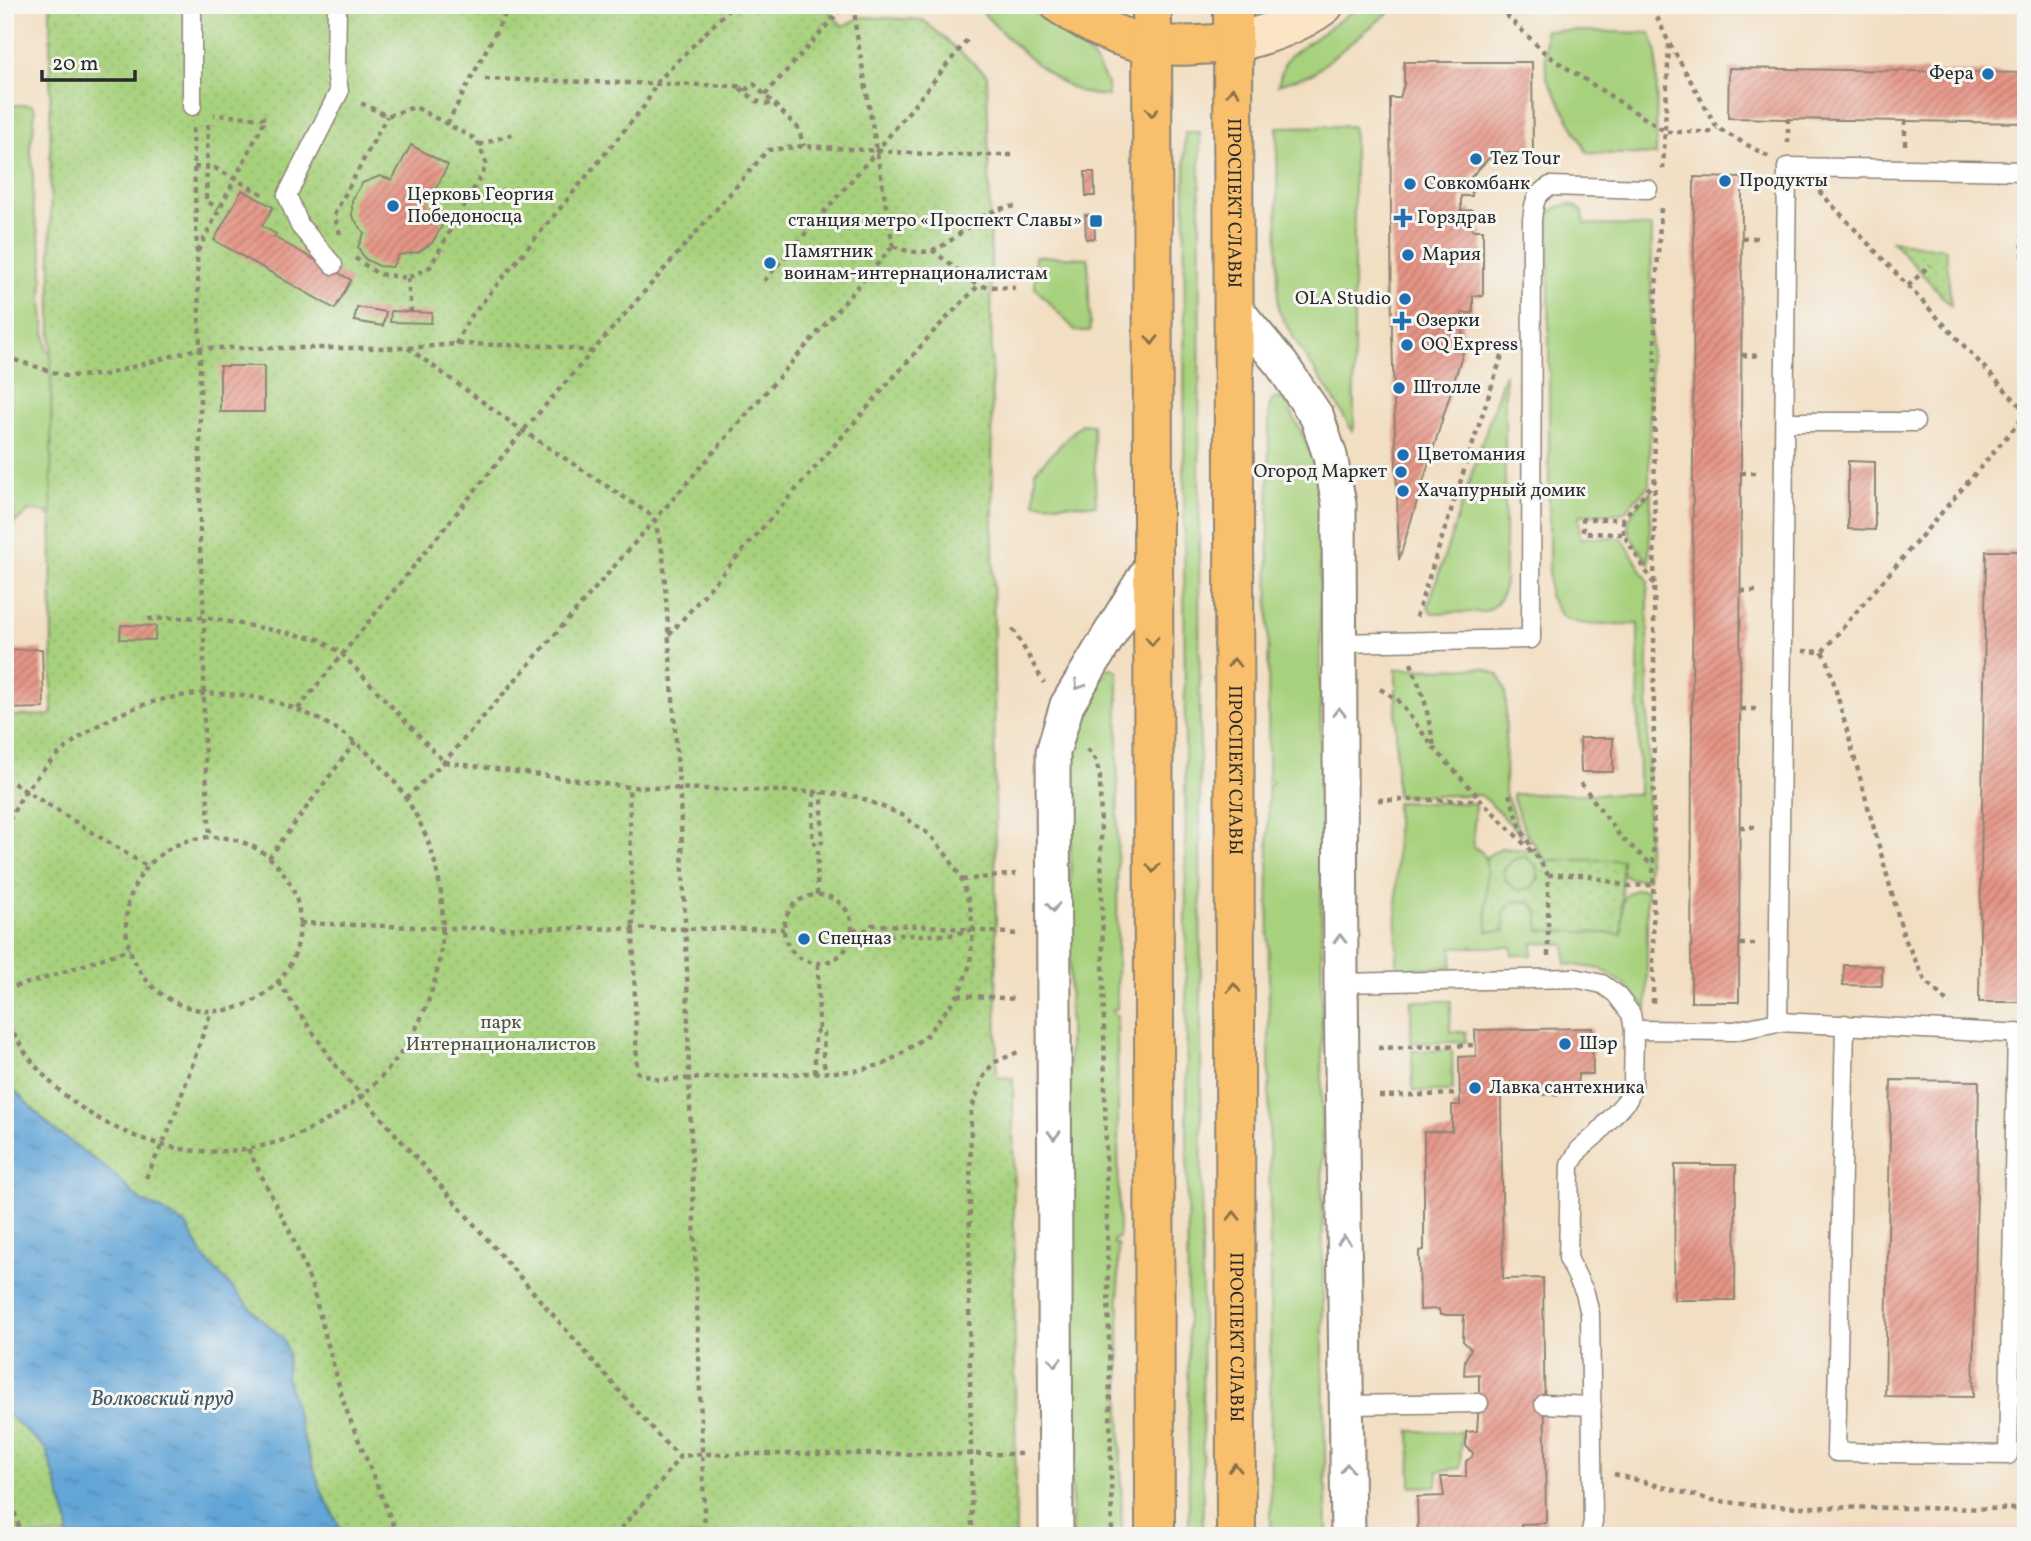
<svg xmlns="http://www.w3.org/2000/svg" width="2031" height="1541" font-family="Vollkorn,serif">
	<style>
		.built { fill: #f6d2c3 }
		.green { fill: #a7d17d; stroke: #697e54; stroke-width: 2 }
		.park { fill: url(#park-dots); stroke: #697e54; stroke-width: 2; fill-rule: evenodd }
		.water { fill: url(#water-ripples); stroke: #466881; stroke-width: 2 }
		.building { fill: url(#building-hatch) }
		.lines { fill: none; stroke-linecap: round; stroke-linejoin: round }
		.lane-casing { stroke: #8e8476; stroke-width: 21 }
		.street-casing { stroke: #8e8476; stroke-width: 37 }
		.secondary-casing { stroke: #8e8476; stroke-width: 42 }
		.primary-casing { stroke: #8e8476; stroke-width: 42 }
		.path { stroke: #8e8476; stroke-width: 4.5; stroke-dasharray: 5 5; stroke-linecap: butt }
		.lane { stroke: #fff; stroke-width: 18 }
		.street { stroke: #fff; stroke-width: 33 }
		.secondary { stroke: #fce5c4; stroke-width: 38 }
		.primary { stroke: #f8bf6c; stroke-width: 38 }
		.tram { stroke: #2b2b2b; stroke-width: 2 }
		.oneway { stroke: #876e48 }
		.oneway2 { stroke: #a0a0a0 }
		.poi-dot { fill: #1f6fb2; stroke: #f6f6f2; stroke-width: 2.5 }
		.labels { text-anchor: middle; dominant-baseline: central; stroke-width: 6; stroke-linejoin: round; paint-order: stroke }
		.poi-label { font-size: 19px; fill: #2b2b2b; stroke: #f6f6f2; text-anchor: start }
		.street-label { font-size: 19px; fill: #2b2b2b; stroke: #f6f6f2 }
		.park-label { font-size: 19px; fill: #4a5440; stroke: #f6f6f2 }
		.water-label { font-size: 21px; font-style: italic; fill: #3e5667; stroke: #f6f6f2 }
	</style>
	<defs>
		<pattern id="park-dots" width="8" height="8" patternUnits="userSpaceOnUse" patternTransform="scale(1.75)"><rect width="8" height="8" fill="#a7d17d"/><path d="M2 2h.1M6 6h.1" fill="none" stroke="#90b46c" stroke-width="1.8" stroke-linecap="round"/></pattern>
		<pattern id="water-ripples" width="26" height="14" patternUnits="userSpaceOnUse" patternTransform="scale(1.75)"><rect width="26" height="14" fill="#62a5d7"/><path d="M2 4q2-2 4 0t4 0M15 11q2-2 4 0t4 0" fill="none" stroke="#5187af"/></pattern>
		<pattern id="building-hatch" width="6" height="6" patternUnits="userSpaceOnUse" patternTransform="scale(1.75)"><rect width="6" height="6" fill="#e59485"/><path d="M-1 1l2-2M0 6l6-6M5 7l2-2" fill="none" stroke="#ba796d"/></pattern>
	</defs>
	<rect width="100%" height="100%" fill="#f6f6f2"/>
	<filter id="ink" filterUnits="userSpaceOnUse"><feTurbulence type="fractalNoise" baseFrequency=".0143" numOctaves="2"/><feDisplacementMap in="SourceGraphic" scale="14" xChannelSelector="R" yChannelSelector="G"/><feConvolveMatrix kernelMatrix="1 2 1 2 8 2 1 2 1" color-interpolation-filters="sRGB"/></filter>
	<filter id="wash" filterUnits="userSpaceOnUse"><feTurbulence type="fractalNoise" baseFrequency=".00686" numOctaves="4" result="noise"/><feDisplacementMap in="SourceGraphic" scale="28" xChannelSelector="R" yChannelSelector="G"/><feGaussianBlur stdDeviation="1.57" result="paint"/><feColorMatrix in="noise" values="0 0 0 0 0 0 0 0 0 0 0 0 0 0 0 0 0 1.4 0 .05"/><feComposite in="paint" operator="in"/></filter>
	<g filter="url(#wash)">
		<rect width="100%" height="100%" fill="#f2dec1"/>
		<path class="built" d="M1679 1522 2026 1527V1536H1679Z"/>
		<g class="green">
			<path d="M976 5H1022L1076 42 1094 59 1107 83 1108 96C1099 95 1090 95 1081 92 1047 79 1000 32 976 5Z"/>
			<path d="M1361 5H1398L1312 74 1278 85 1284 65 1290 56Z"/>
			<path d="M1731 5H1837V8L1731 9Z"/>
			<path d="M1545 30 1650 33 1657 53 1656 155 1587 153 1546 76Z"/>
			<path d="M5 105H32L35 110 33 133 30 146 33 169V208L43 258 42 302 47 351 63 355 79 340 82 314 66 237 76 229 114 264 129 256 140 246 155 250 158 258 159 269C138 290 105 315 110 348 131 364 146 350 148 327 177 330 191 284 185 261 185 257 182 254 180 251 188 226 167 212 147 204L144 111 157 109 184 117 193 347 194 610 138 608 137 617 111 629 112 634H116V639L120 641H156L157 625 146 624V621C158 622 175 618 186 623 202 630 198 674 193 687 128 698 80 725 24 757L5 760V734L21 735 72 725 81 707 82 693 73 689 64 698 59 693 66 679C53 657 60 633 67 610 86 598 88 582 86 562L60 541 58 524 46 512 29 511 14 523 9 428 5 412Z"/>
			<path d="M1352 126 1354 137V427L1352 431C1331 388 1298 352 1278 309L1277 127Z"/>
			<path d="M1185 132H1200L1199 528 1203 1536H1189L1184 529Z"/>
			<path d="M1568 204 1576 206 1583 212 1585 224 1652 227 1649 485 1623 513 1579 515 1580 538H1622L1648 581V879C1638 880 1630 880 1622 873V860H1546L1526 833 1513 799V794H1639L1638 624C1620 624 1580 628 1565 618 1557 612 1553 604 1549 595V214L1556 208Z"/>
			<path d="M1035 256 1088 258 1090 331H1076L1035 288Z"/>
			<path d="M1505 373V583C1502 597 1497 608 1483 612L1432 613 1428 607 1429 603Z"/>
			<path d="M1278 398 1286 401 1312 455 1320 508 1323 1367 1327 1536H1271L1268 784 1272 785V780H1268L1269 408 1273 399Z"/>
			<path d="M1081 424 1093 425 1096 505 1035 503V471Z"/>
			<path d="M1651 491 1649 564C1623 526 1619 526 1651 491Z"/>
			<path d="M1113 668 1118 672V681L1117 1009H1113V1014H1117L1119 1238 1114 1239V1244H1118L1122 1536H1072L1069 1049 1072 747C1078 717 1091 695 1108 669Z"/>
			<path d="M1483 668 1499 675 1505 691 1506 703 1505 793 1522 836 1488 801 1480 795 1396 796V669Z"/>
			<path d="M1396 802 1475 803 1473 847C1482 851 1485 854 1486 864L1504 912 1512 902C1525 899 1534 903 1539 915L1622 934C1623 912 1615 886 1647 890V1009L1624 984 1601 969 1566 964 1565 944 1533 943 1532 955H1512V947H1452V967L1397 969Z"/>
			<circle cx="1521" cy="874" r="17"/>
			<path d="M1411 1001H1451L1450 1032H1466V1042L1411 1043Z"/>
			<path d="M1452 1050 1453 1091H1413L1412 1051Z"/>
			<path d="M1410 1431 1462 1432 1460 1468 1438 1471 1437 1486 1411 1487Z"/>
		</g>
		<g class="park">
			<path d="M50 5H825L842 26 862 17 923 20 987 75 991 266 997 1077 1013 1078 1016 1536H5V716L52 715Z"/>
			<path d="M1892 241 1946 249 1951 306Z"/>
			<path d="M1501 848 1536 851 1546 860H1622V934L1539 930C1539 923 1540 914 1536 908 1527 896 1506 900 1504 914 1503 919 1504 926 1505 931H1487L1486 857ZM1525 856 1536 866 1539 878 1531 888 1517 890 1506 882 1504 869 1513 860Z"/>
		</g>
		<path class="water" d="M5 1081 51 1127 110 1171 141 1201 160 1209 187 1226 204 1257 260 1318 283 1338 288 1353 286 1375 303 1437 322 1492 344 1536H67L69 1525 46 1449 5 1412Z"/>
		<g id="blocks">
			<g class="building">
				<path d="M1404 62H1532L1533 153H1494L1471 177 1472 196H1461V211L1472 210V230H1483V296H1473V313H1462L1463 352 1399 560 1392 335 1390 98H1400L1404 83Z"/>
				<path d="M1729 68 2026 73V123L1728 118Z"/>
				<path d="M411 145 448 165 429 202 440 211 442 226 432 243 418 252 399 255 392 267 379 266 365 259 358 247 364 233 352 216V200L362 183 380 176 392 180Z"/>
				<path d="M1085 172H1094L1095 196H1086Z"/>
				<path d="M1694 177 1742 178 1739 1002H1691Z"/>
				<path d="M242 190 273 207 262 226 276 234 274 237 351 280 335 309 214 240Z"/>
				<path d="M1085 215H1094L1095 238 1086 239Z"/>
				<path d="M357 307 386 312 383 326 354 321Z"/>
				<path d="M391 311 432 313 431 323 390 322Z"/>
				<rect x="220" y="366" width="44" height="46"/>
				<path d="M1848 461 1875 462V530L1848 529Z"/>
				<path d="M1986 551H2026V1002H1979Z"/>
				<path d="M121 625 156 626 155 640 120 639Z"/>
				<path d="M42 649 44 708 5 709V650Z"/>
				<path d="M1580 738H1613V772H1581Z"/>
				<path d="M1844 965 1882 966V986L1843 985Z"/>
				<path d="M1592 1028 1593 1074H1578L1577 1094 1501 1096 1503 1279 1543 1278 1546 1523 1521 1524 1522 1536H1418L1417 1497 1444 1496 1441 1477H1466V1461L1472 1457 1473 1453 1466 1446V1432L1477 1431 1479 1403V1374L1464 1375 1465 1360 1471 1349 1463 1341 1464 1315H1440L1439 1309 1420 1310 1419 1251 1424 1250V1132L1452 1131V1105H1460L1459 1057 1476 1056 1475 1030Z"/>
				<path d="M1891 1080 1979 1081 1973 1397 1885 1396Z"/>
				<path d="M1675 1165H1736L1735 1300H1674Z"/>
			</g>
		</g>
	</g>
	<g filter="url(#ink)">
		<use href="#blocks" fill-opacity="0" stroke="#8e8476" stroke-width="2"/>
		<g class="lines">
			<defs>
				<g id="lane">
					<path d="M192 5V106"/>
					<path d="M333 265 300 226 287 195 339 92 336 70 337 5"/>
					<path d="M1785 422H1915"/>
					<path d="M1338 643 1531 639 1532 220C1534 203 1534 195 1550 186L1648 189"/>
					<path d="M1341 983 1575 978 1602 984 1616 994 1631 1014 1634 1030 1633 1086 1628 1099 1597 1134 1579 1150 1570 1165 1568 1258 1585 1293 1590 1314 1593 1521 1590 1536"/>
					<path d="M1778 1022 1787 167 2026 171"/>
					<path d="M1845 1024 1836 1452 2008 1455 2017 1033"/>
					<path d="M1634 1030 1734 1031 1778 1022 2026 1034"/>
					<path d="M1544 1404 1592 1406"/>
					<path d="M1346 1405 1479 1403"/>
				</g>
				<g id="street">
					<path d="M1234 307 1282 365 1317 417 1330 456 1339 504 1341 983 1348 1536"/>
					<path d="M1056 1536 1053 752 1067 705 1152 564"/>
				</g>
				<path id="secondary" d="M1233 43C1266 35 1297 25 1324 5"/>
				<g id="primary">
					<path d="M1061 5C1087 23 1118 39 1151 44 1177 48 1207 44 1233 43"/>
					<path d="M1152 5 1155 1536"/>
					<path id="s1" d="M1233 5 1236 1536"/>
				</g>
			</defs>
			<use href="#lane" class="lane-casing"/>
			<use href="#street" class="street-casing"/>
			<use href="#secondary" class="secondary-casing"/>
			<use href="#primary" class="primary-casing"/>
			<g class="path">
				<path d="M855 5V24L893 246"/>
				<path d="M1506 15 1547 55 1666 132H1710L1717 128"/>
				<path d="M1657 17 1669 43 1663 171"/>
				<path d="M1670 44 1717 128 1769 157"/>
				<path d="M485 79 736 86 747 89 754 84 798 128 804 146"/>
				<path d="M740 88 756 101 775 106"/>
				<path d="M765 95 845 5"/>
				<path d="M208 124 206 201 219 208"/>
				<path d="M447 124 510 5"/>
				<path d="M193 128 200 348V547L204 617V739L210 837"/>
				<path d="M1788 143V119"/>
				<path d="M479 145 513 134"/>
				<path d="M1905 145V121"/>
				<path d="M2022 149 2023 123"/>
				<path d="M194 167 215 168 264 195"/>
				<path d="M1819 191 2026 412"/>
				<path d="M2021 193 2026 343"/>
				<path d="M340 234 334 215 387 116"/>
				<path d="M1742 238H1762"/>
				<path d="M893 246C940 266 953 232 989 213 996 209 1007 208 1015 206"/>
				<path d="M932 250 978 286"/>
				<path d="M198 251 266 118 214 115"/>
				<path d="M355 258 378 274 408 278 430 267 487 165 477 140 415 107 387 116 359 102"/>
				<path d="M408 278 411 312"/>
				<path d="M764 281 876 152 967 40"/>
				<path d="M1908 286 1930 265"/>
				<path d="M456 344 468 320 646 104 656 83 733 5"/>
				<path d="M408 348 523 431 654 517 663 555 680 799 687 969 689 1078 705 1536"/>
				<path d="M1742 355 1762 356"/>
				<path d="M5 357 66 376 104 375 200 348H408L456 344 555 346 593 352"/>
				<path d="M1741 473H1761"/>
				<path d="M1623 534V519"/>
				<path d="M1654 584 1623 534 1583 533V519H1623L1654 482"/>
				<path d="M1741 591H1761"/>
				<path d="M1416 617 1500 361 1506 346"/>
				<path d="M148 619 204 617 319 639 342 654 444 762 629 787 822 792 859 797 902 815 931 836 949 858 962 880 970 906 973 930 970 965 958 995 927 1035 904 1052 884 1064 855 1071 659 1080 637 1072 629 787"/>
				<path d="M1013 629 1044 683"/>
				<path d="M669 635 935 330 978 286 1015 288"/>
				<path d="M1803 651 1822 652 2022 419 2025 412"/>
				<path d="M1822 652 1828 662 1904 937 1925 980 1950 1005"/>
				<path d="M1411 663 1425 702 1434 746"/>
				<path d="M1380 689 1397 699 1434 748 1481 800"/>
				<path d="M298 709 523 431 768 150 804 146 942 155H1015"/>
				<path d="M1741 709H1757"/>
				<path d="M1087 749 1095 759 1100 776 1112 1536"/>
				<path d="M5 778 148 867"/>
				<path d="M1581 783 1620 836 1653 866"/>
				<path d="M814 792 812 841 818 846 822 842V792"/>
				<path d="M1509 794 1522 831 1534 851"/>
				<path d="M406 798 444 762 893 246"/>
				<path d="M1378 800H1481L1538 858 1548 875V957"/>
				<path d="M1740 827H1757"/>
				<path d="M5 830C34 756 111 704 188 695 232 690 276 698 316 718 346 732 372 754 393 780 487 900 442 1070 304 1132 257 1153 201 1158 152 1142 88 1122 31 1078 5 1015"/>
				<circle cx="213" cy="924" r="87"/>
				<path d="M269 858 355 742"/>
				<path d="M1548 875H1586L1626 886 1653 885"/>
				<path d="M962 880 1016 874"/>
				<circle cx="818" cy="929" r="34"/>
				<path d="M817 895 818 846"/>
				<path d="M300 923 443 928 784 929"/>
				<path d="M853 930H873"/>
				<path d="M973 930 950 935H873L872 925 930 926 1016 934"/>
				<path d="M1740 944H1756"/>
				<path d="M818 964 819 1030"/>
				<path d="M278 982 337 1067 662 1440 680 1456"/>
				<path d="M5 989 40 980 130 949"/>
				<path d="M958 995 1017 999"/>
				<path d="M1653 1003 1655 305 1661 207"/>
				<path d="M1378 1048 1476 1045"/>
				<path d="M815 1073V1033L819 1030 824 1033 823 1058 826 1074"/>
				<path d="M1379 1096 1460 1094"/>
				<path d="M248 1149 291 1234 311 1283 345 1407 398 1536"/>
				<path d="M146 1178 170 1128 211 1011"/>
				<path d="M1614 1474 1712 1500 1751 1505 1799 1507 2026 1509"/>
				<path d="M5 1484 18 1523 19 1536"/>
				<path d="M614 1536 658 1486 680 1456 701 1454H1023"/>
				<path d="M972 1536 969 1297 971 1110 984 1076 993 1063 1018 1052"/>
			</g>
			<use href="#lane" class="lane"/>
			<use href="#street" class="street"/>
			<use href="#secondary" class="secondary"/>
			<use href="#primary" class="primary"/>
			<path class="tram" d="M5 437V514"/>
		</g>
		<defs><path id="oneway-chevron" d="M-2-3.5L2.5 0L-2 3.5" fill="none" stroke-width="1.6" stroke-linecap="round" stroke-linejoin="round" transform="scale(1.75)"/></defs>
		<g class="oneway">
			<use href="#oneway-chevron" transform="translate(1233 92) rotate(-90)"/>
			<use href="#oneway-chevron" transform="translate(1152 112) rotate(90)"/>
			<use href="#oneway-chevron" transform="translate(1152 340) rotate(90)"/>
			<use href="#oneway-chevron" transform="translate(1152 641) rotate(90)"/>
			<use href="#oneway-chevron" transform="translate(1234 663) rotate(-90)"/>
			<use href="#oneway-chevron" transform="translate(1153 868) rotate(90)"/>
			<use href="#oneway-chevron" transform="translate(1234 988) rotate(-90)"/>
			<use href="#oneway-chevron" transform="translate(1234 1216) rotate(-90)"/>
			<use href="#oneway-chevron" transform="translate(1235 1468) rotate(-91)"/>
		</g>
		<g class="oneway2">
			<use href="#oneway-chevron" transform="translate(1079 685) rotate(122)"/>
			<use href="#oneway-chevron" transform="translate(1339 712) rotate(-90)"/>
			<use href="#oneway-chevron" transform="translate(1053 907) rotate(90)"/>
			<use href="#oneway-chevron" transform="translate(1340 939) rotate(-90)"/>
			<use href="#oneway-chevron" transform="translate(1054 1135) rotate(90)"/>
			<use href="#oneway-chevron" transform="translate(1344 1240) rotate(-91)"/>
			<use href="#oneway-chevron" transform="translate(1055 1362) rotate(90)"/>
			<use href="#oneway-chevron" transform="translate(1347 1468) rotate(-91)"/>
		</g>
	</g>
	<g class="poi-dot">
		<circle cx="1988" cy="74" r="7"/>
		<circle cx="1476" cy="159" r="7"/>
		<circle cx="1725" cy="181" r="7"/>
		<circle cx="1410" cy="184" r="7"/>
		<circle cx="393" cy="206" r="7"/>
		<path d="M1399.5 207.5h7v7h7v7h-7v7h-7v-7h-7v-7h7z"/>
		<rect x="1089" y="214" width="14" height="14" rx="3.5"/>
		<circle cx="1408" cy="255" r="7"/>
		<circle cx="770" cy="263" r="7"/>
		<circle cx="1405" cy="299" r="7"/>
		<path d="M1398.5 310.5h7v7h7v7h-7v7h-7v-7h-7v-7h7z"/>
		<circle cx="1407" cy="345" r="7"/>
		<circle cx="1399" cy="388" r="7"/>
		<circle cx="1403" cy="455" r="7"/>
		<circle cx="1401" cy="472" r="7"/>
		<circle cx="1403" cy="491" r="7"/>
		<circle cx="804" cy="939" r="7"/>
		<circle cx="1565" cy="1044" r="7"/>
		<circle cx="1475" cy="1088" r="7"/>
	</g>
	<g class="labels">
		<g class="poi-label">
			<text x="1974" y="74" text-anchor="end">Фера</text>
			<text x="1490" y="159">Tez Tour</text>
			<text x="1739" y="181">Продукты</text>
			<text x="1424" y="184">Совкомбанк</text>
			<text x="407" y="195">Церковь Георгия<tspan x="407" dy="22">Победоносца</tspan></text>
			<text x="1417" y="218">Горздрав</text>
			<text x="1082" y="221" text-anchor="end">станция метро «Проспект Славы»</text>
			<text x="784" y="252">Памятник<tspan x="784" dy="22">воинам-интернационалистам</tspan></text>
			<text x="1422" y="255">Мария</text>
			<text x="1391" y="299" text-anchor="end">OLA Studio</text>
			<text x="1416" y="321">Озерки</text>
			<text x="1421" y="345">OQ Express</text>
			<text x="1413" y="388">Штолле</text>
			<text x="1417" y="455">Цветомания</text>
			<text x="1387" y="472" text-anchor="end">Огород Маркет</text>
			<text x="1417" y="491">Хачапурный домик</text>
			<text x="818" y="939">Спецназ</text>
			<text x="1579" y="1044">Шэр</text>
			<text x="1489" y="1088">Лавка сантехника</text>
		</g>
		<g class="street-label">
			<text stroke="none"><textPath href="#s1" startOffset="198">ПРОСПЕКТ СЛАВЫ</textPath></text>
			<text stroke="none"><textPath href="#s1" startOffset="765">ПРОСПЕКТ СЛАВЫ</textPath></text>
			<text stroke="none"><textPath href="#s1" startOffset="1332">ПРОСПЕКТ СЛАВЫ</textPath></text>
		</g>
		<g class="park-label">
			<text x="501" y="1023">парк<tspan x="501" dy="22">Интернационалистов</tspan></text>
		</g>
		<g class="water-label">
			<text x="162" y="1399">Волковский пруд</text>
		</g>
	</g>
	<rect width="2031" height="1541" fill="none" stroke="#f6f6f2" stroke-width="28"/>
	<path d="M42 70v10h93v-10" fill="none" stroke="#2b2b2b" stroke-width="3.5"/>
	<text x="52" y="70" font-size="21" fill="#2b2b2b" stroke="#f6f6f2" stroke-width="5" paint-order="stroke">20 m</text>
</svg>
